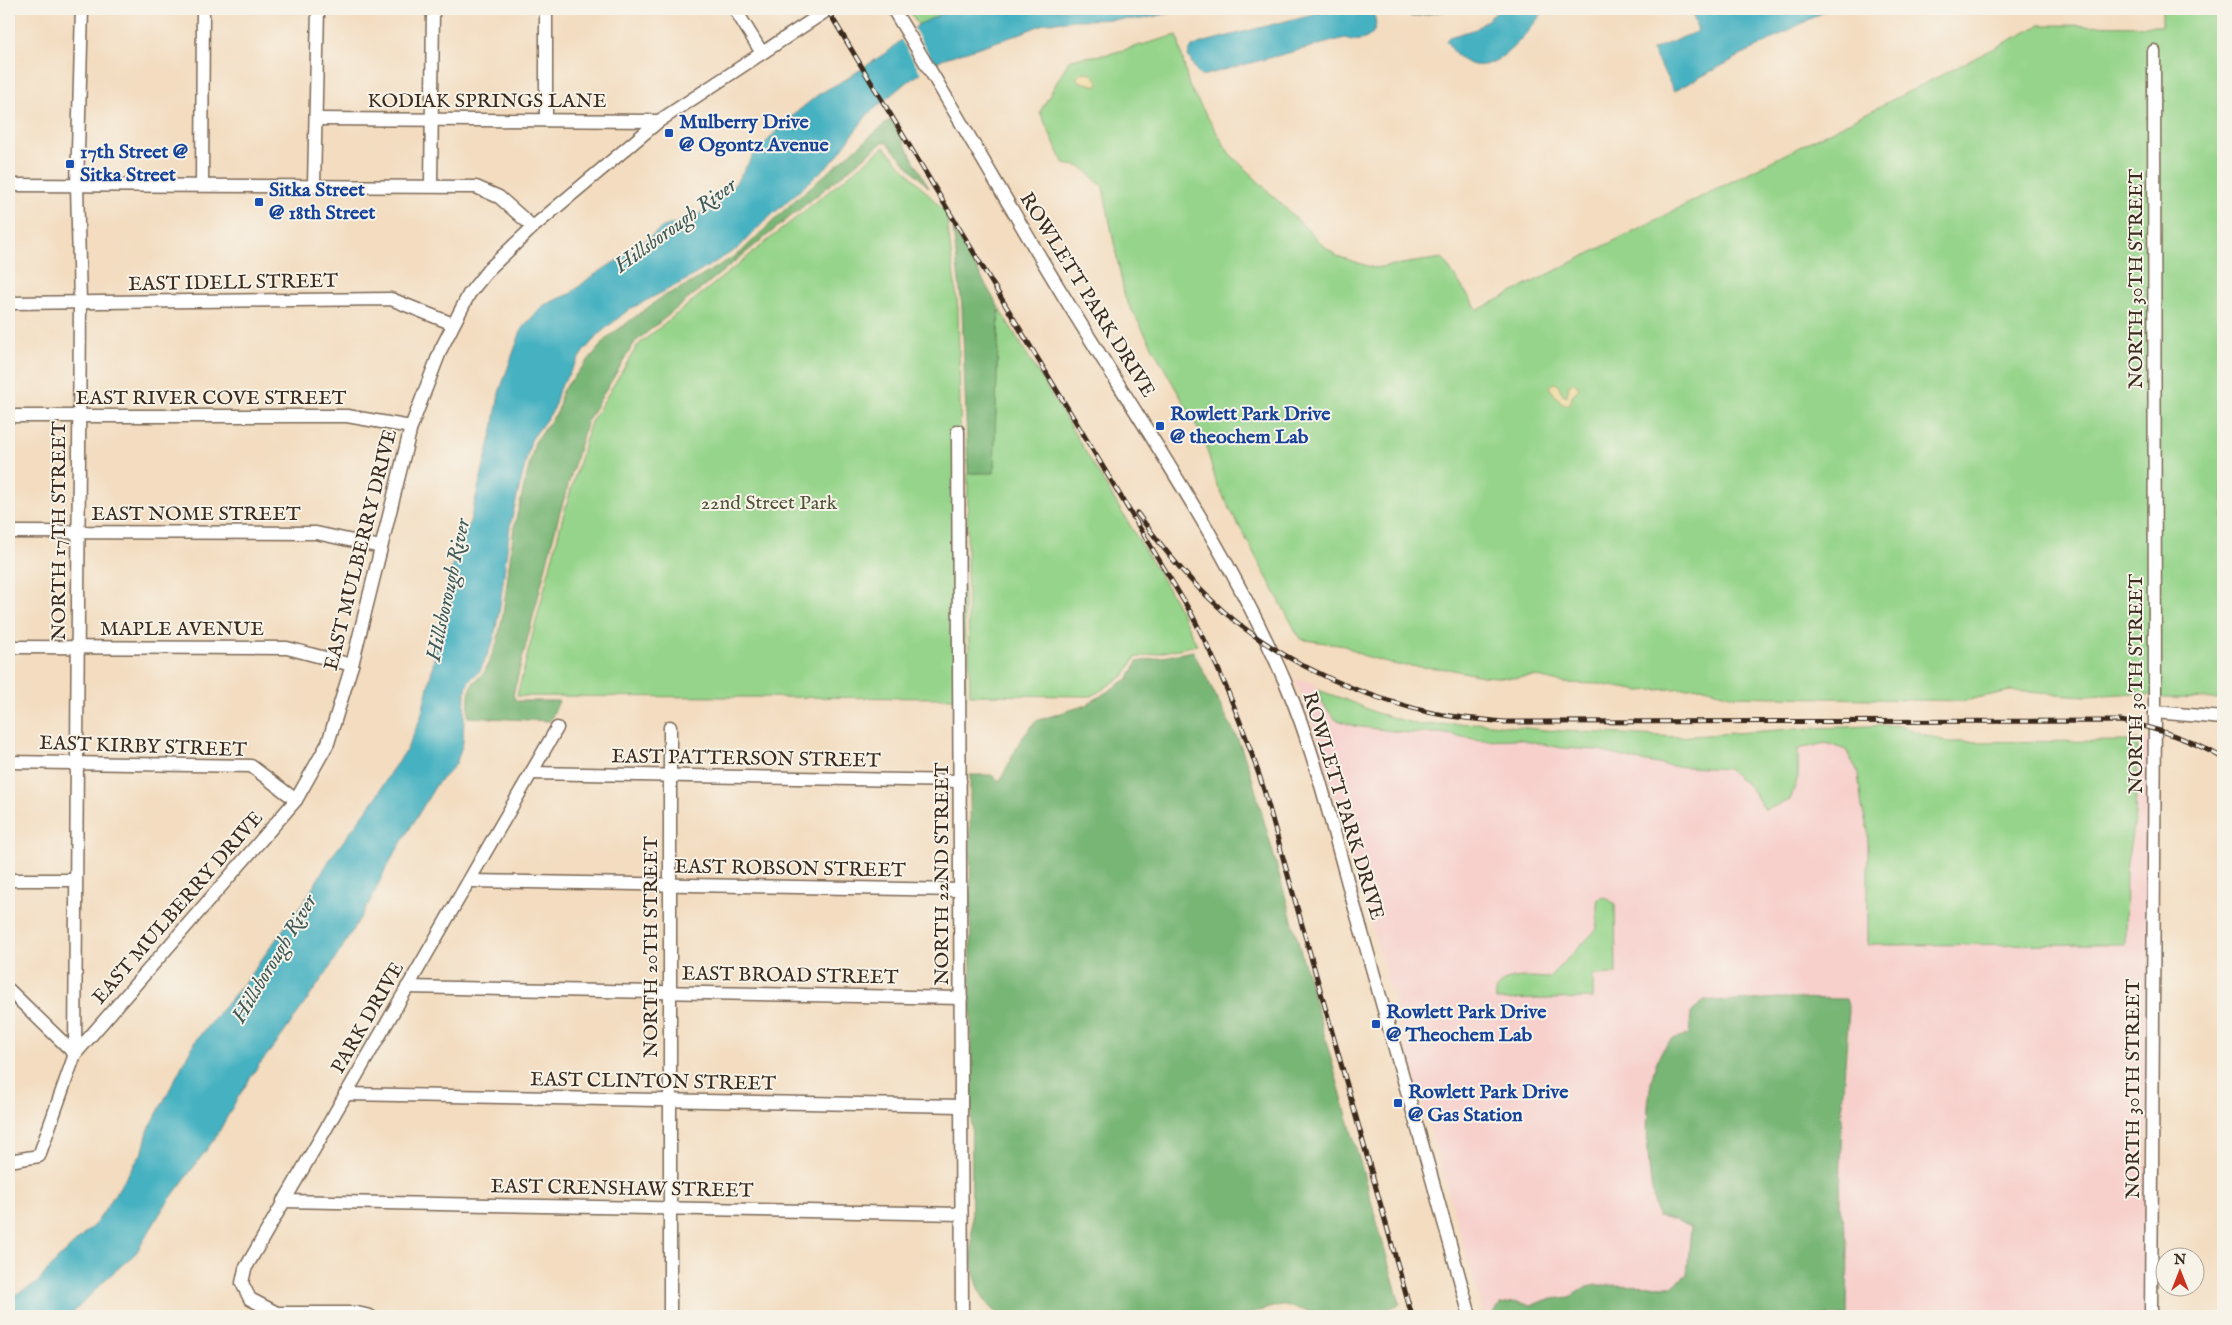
<svg xmlns="http://www.w3.org/2000/svg" width="2232" height="1325" font-family="'IM FELL English',serif">
	<style>
		.built { fill: #f7d0cc; fill-rule: evenodd }
		.green { fill: #95d48a; stroke: #687f54 }
		.forest { fill: #78b676; stroke: #5a704a }
		.sand { fill: #eeda9e; stroke: #94825e }
		.water { fill: #44b1c1; stroke: #406e70 }
		.pier { fill: #f3dcbf }
		.lines { fill: none; stroke-linecap: round; stroke-linejoin: round }
		.minor-casing { stroke: #7b6856; stroke-width: 15 }
		.minor { stroke: #fff; stroke-width: 12 }
		.rail-casing { stroke: #3b2a1e; stroke-width: 5 }
		.rail { stroke: #f7f3e8; stroke-width: 3; stroke-dasharray: 9; stroke-linecap: butt }
		.transit-dot { fill: #1a4fb4; stroke: #f7f3e8; stroke-width: 2 }
		.labels { text-anchor: middle; dominant-baseline: central; stroke-width: 4; stroke-linejoin: round; paint-order: stroke }
		.street-label { font-size: 20px; fill: #3b2a1e; stroke: #f7f3e8 }
		.transit-label { font-size: 20px; font-weight: bold; fill: #164399; stroke: #f7f3e8; text-anchor: start }
		.park-label { font-size: 20px; fill: #525439; stroke: #f7f3e8 }
		.water-label { font-size: 21px; font-style: italic; fill: #3e5957; stroke: #f7f3e8 }
	</style>
	<rect width="100%" height="100%" fill="#f7f3e8"/>
	<filter id="ink" filterUnits="userSpaceOnUse"><feTurbulence type="fractalNoise" baseFrequency=".02" numOctaves="2"/><feDisplacementMap in="SourceGraphic" scale="10" xChannelSelector="R" yChannelSelector="G"/><feConvolveMatrix kernelMatrix="1 2 1 2 8 2 1 2 1" color-interpolation-filters="sRGB"/></filter>
	<filter id="wash" filterUnits="userSpaceOnUse"><feTurbulence type="fractalNoise" baseFrequency=".0096" numOctaves="4" result="noise"/><feDisplacementMap in="SourceGraphic" scale="20" xChannelSelector="R" yChannelSelector="G"/><feGaussianBlur stdDeviation="1.12" result="paint"/><feColorMatrix in="noise" values="0 0 0 0 0 0 0 0 0 0 0 0 0 0 0 0 0 1.4 0 .05"/><feComposite in="paint" operator="in"/></filter>
	<g filter="url(#wash)">
		<rect width="100%" height="100%" fill="#f3dcbf"/>
		<path class="built" d="M1295 679 1315 683 1323 704 1354 726 1409 733H1440L1480 740 1519 739 1562 748 1598 750 1635 760 1670 766 1728 769 1750 787 1766 809 1798 777V749L1826 743 1846 750 1858 773 1862 807 1868 831V945L2125 944 2126 869 2135 814 2138 741 2150 739 2146 1316H1847L1848 1245 1840 1207 1842 1106 1849 1038 1846 999 1817 998 1738 1001 1691 1013 1689 1034 1646 1136 1654 1202 1658 1217 1675 1220 1691 1227 1687 1274 1673 1286 1597 1285 1584 1288 1570 1297 1545 1300 1533 1305 1513 1302 1500 1304 1492 1316H1484L1351 854 1317 739ZM1597 904 1615 942 1616 974 1498 987 1527 976 1547 978 1597 929Z"/>
		<g class="green">
			<path d="M909 9H952L918 25Z"/>
			<path d="M2162 9H2223V699L2164 698 2138 693 2086 696 2010 691 1963 701 1734 696 1701 687 1640 691 1599 684 1563 683 1534 676 1513 678 1483 676 1448 669 1397 665 1362 655 1345 646 1300 639 1217 485 1204 439 1125 298 1103 187 1082 167 1064 164 1040 112 1070 59 1109 54 1177 35 1189 86 1229 153 1324 246 1337 256 1374 268 1442 258 1478 310 2040 25 2162 26Z"/>
			<path d="M884 147 946 213 958 308 966 698 517 696 562 520 591 422 638 345Z"/>
			<path d="M999 308 1176 602 1197 645 1135 658 1126 674 1092 696 970 695 967 562 968 473 994 472Z"/>
			<path d="M1318 690 1352 702 1376 713 1420 725 1482 723 1544 730 1678 737 1792 729 1896 725 1947 742 2138 741 2135 815 2126 869 2125 944 1868 945V831L1862 807 1858 773 1846 750 1826 743 1798 749V777L1790 800 1765 810 1750 787 1728 769 1670 766 1635 760 1598 750 1562 748 1519 739 1480 740 1440 733H1409L1354 726 1335 719 1323 704Z"/>
			<path d="M1605 897 1615 904 1616 974 1593 975V998L1496 1000C1492 972 1530 977 1548 978L1597 929V904L1598 899Z"/>
		</g>
		<g class="forest">
			<path d="M891 119 929 188 887 143 883 142 635 342 587 421 558 519 513 695 516 701H559L550 721 468 717 469 694 473 683 484 673 497 643 503 614 514 527 535 442 558 411 562 391 567 385 608 337 662 297 689 284 740 253 794 201Z"/>
			<path d="M953 228 999 308 994 473H968L962 307Z"/>
			<path d="M1193 651 1239 742 1250 771 1400 1304 1370 1316H1330L1280 1305 1240 1316H1003C983 1309 977 1284 972 1265L970 775H991L1000 781 1020 741 1036 721 1086 705 1129 678 1137 662Z"/>
			<path d="M1779 998 1846 999 1849 1009 1842 1106 1840 1207 1848 1245 1847 1316H1492L1500 1305 1513 1302 1533 1305 1545 1300 1570 1297 1584 1288 1597 1285 1673 1286 1687 1274 1691 1227 1675 1220 1658 1217C1646 1179 1638 1073 1668 1043 1672 1038 1683 1036 1689 1034L1691 1013 1704 1000 1738 1001Z"/>
		</g>
		<g class="sand">
			<path d="M1082 72 1091 73 1098 81 1097 86 1078 81 1077 76Z"/>
			<path d="M1553 383 1557 384 1563 394 1567 396 1569 384 1574 383 1577 385 1579 389 1573 394 1570 404H1562L1549 387Z"/>
		</g>
		<g class="water">
			<path d="M952 9H1189L1142 19 1075 20 1046 23 1014 36 942 59 903 85 867 115 834 160 765 221 738 248 686 280 628 310 599 334 583 352 559 389 554 409 531 440 510 526 499 613 493 642 480 671 469 680 465 693 463 743 456 764 436 785 386 868 371 900 331 966 279 1040 258 1066 237 1099 216 1137 164 1207 136 1253 107 1278 70 1316H9V1295H14L36 1284 55 1262 97 1222 143 1151 148 1131 195 1041 245 982 307 897 332 856 376 798 391 771 406 751 421 717 432 670 449 574 459 546 470 521 493 429 499 393 522 328 544 305 570 294 588 279 627 254 663 227 686 220 713 207 735 184 753 156 787 120 819 94 848 78 890 50 918 25Z"/>
			<path d="M1332 9H1370C1386 29 1366 47 1345 38L1201 76 1195 69 1188 55 1192 47 1201 43Z"/>
			<path d="M1401 9H1453L1413 17 1402 13Z"/>
			<path d="M1501 9H1546C1530 27 1498 77 1468 63 1458 59 1452 49 1446 41L1449 37 1476 29Z"/>
			<path d="M1691 9H1829L1674 91 1652 50 1698 31Z"/>
		</g>
		<path class="pier" d="M913 27 936 66 922 75 900 38Z"/>
	</g>
	<g filter="url(#ink)">
		<g class="lines">
			<defs>
				<g id="minor">
					<path d="M735 9 762 53"/>
					<path d="M893 9C951 103 1005 200 1063 295 1141 423 1227 546 1286 684 1317 757 1334 836 1356 912 1395 1047 1433 1181 1470 1316"/>
					<path d="M316 119 659 121"/>
					<path d="M546 120V9"/>
					<path d="M202 184 203 9"/>
					<path d="M9 185 476 187 499 197 533 227"/>
					<path d="M314 185 318 9"/>
					<path d="M431 185 433 9"/>
					<path d="M9 303 391 299 453 324"/>
					<path d="M9 416H347L411 427"/>
					<path d="M958 431 962 1316"/>
					<path d="M9 532 316 533 381 547"/>
					<path d="M9 647 287 648 352 665"/>
					<path d="M2155 712 2223 718"/>
					<path d="M9 762 251 766 296 800"/>
					<path d="M531 773 960 781"/>
					<path d="M9 880H75"/>
					<path d="M469 881 959 890"/>
					<path d="M407 987 961 998"/>
					<path d="M9 990 75 1054"/>
					<path d="M75 1054 80 303 77 186 82 9"/>
					<path d="M345 1094 960 1106"/>
					<path d="M9 1161 39 1156 75 1054 296 800 328 743 352 665 411 427 441 349 469 294 489 269 533 227 659 121 829 9"/>
					<path d="M283 1201 961 1214"/>
					<path d="M370 1316 357 1313H277L250 1299 242 1283 245 1269 557 728"/>
					<path d="M670 1316V727"/>
					<path d="M2151 1316 2155 712 2154 51"/>
				</g>
			</defs>
			<use href="#minor" class="minor-casing"/>
			<use href="#minor" class="minor"/>
			<defs>
				<g id="rail">
					<path d="M827 9 1191 613C1222 672 1244 728 1264 790L1412 1316"/>
					<path d="M1137 513C1159 542 1181 572 1208 597 1264 652 1340 689 1416 709 1445 717 1475 719 1505 722L2121 721C2159 729 2189 739 2223 758"/>
				</g>
			</defs>
			<use href="#rail" class="rail-casing"/>
			<use href="#rail" class="rail"/>
		</g>
	</g>
	<g class="transit-dot">
		<rect x="664" y="128" width="10" height="10" rx="2.5"/>
		<rect x="65" y="159" width="10" height="10" rx="2.5"/>
		<rect x="254" y="197" width="10" height="10" rx="2.5"/>
		<rect x="1155" y="421" width="10" height="10" rx="2.5"/>
		<rect x="1371" y="1019" width="10" height="10" rx="2.5"/>
		<rect x="1393" y="1098" width="10" height="10" rx="2.5"/>
	</g>
	<g class="labels">
		<g class="street-label">
			<text x="487" y="101">KODIAK SPRINGS LANE</text>
			<text transform="translate(2136 279) rotate(-90)">NORTH 30TH STREET</text>
			<text transform="translate(233 283) rotate(-1)">EAST IDELL STREET</text>
			<text transform="translate(1087 295) rotate(58)">ROWLETT PARK DRIVE</text>
			<text x="211" y="398">EAST RIVER COVE STREET</text>
			<text x="196" y="514">EAST NOME STREET</text>
			<text transform="translate(59 531) rotate(-90)">NORTH 17TH STREET</text>
			<text transform="translate(361 550) rotate(-76)">EAST MULBERRY DRIVE</text>
			<text x="182" y="629">MAPLE AVENUE</text>
			<text transform="translate(2136 684) rotate(-90)">NORTH 30TH STREET</text>
			<text transform="translate(143 747) rotate(2)">EAST KIRBY STREET</text>
			<text transform="translate(746 759) rotate(1)">EAST PATTERSON STREET</text>
			<text transform="translate(1343 806) rotate(73)">ROWLETT PARK DRIVE</text>
			<text transform="translate(790 869) rotate(1)">EAST ROBSON STREET</text>
			<text transform="translate(942 874) rotate(-90)">NORTH 22ND STREET</text>
			<text transform="translate(178 908) rotate(-49)">EAST MULBERRY DRIVE</text>
			<text transform="translate(651 947) rotate(-90)">NORTH 20TH STREET</text>
			<text transform="translate(790 976) rotate(1)">EAST BROAD STREET</text>
			<text transform="translate(368 1018) rotate(-60)">PARK DRIVE</text>
			<text transform="translate(653 1082) rotate(1)">EAST CLINTON STREET</text>
			<text transform="translate(2133 1089) rotate(-90)">NORTH 30TH STREET</text>
			<text transform="translate(622 1189) rotate(1)">EAST CRENSHAW STREET</text>
		</g>
		<g class="transit-label">
			<text x="679" y="122">Mulberry Drive<tspan x="679" dy="23">@ Ogontz Avenue</tspan></text>
			<text x="80" y="152">17th Street @<tspan x="80" dy="23">Sitka Street</tspan></text>
			<text x="269" y="190">Sitka Street<tspan x="269" dy="23">@ 18th Street</tspan></text>
			<text x="1170" y="414">Rowlett Park Drive<tspan x="1170" dy="23">@ theochem Lab</tspan></text>
			<text x="1386" y="1012">Rowlett Park Drive<tspan x="1386" dy="23">@ Theochem Lab</tspan></text>
			<text x="1408" y="1092">Rowlett Park Drive<tspan x="1408" dy="23">@ Gas Station</tspan></text>
		</g>
		<g class="park-label">
			<text x="769" y="503">22nd Street Park</text>
		</g>
		<g class="water-label">
			<text transform="translate(676 226) rotate(-36)">Hillsborough River</text>
			<text transform="translate(449 590) rotate(-78)">Hillsborough River</text>
			<text transform="translate(275 959) rotate(-59)">Hillsborough River</text>
		</g>
	</g>
	<rect width="2232" height="1325" fill="none" stroke="#f7f3e8" stroke-width="30"/>
	<g transform="translate(2180 1272)"><circle r="24" fill="#f7f3e8" stroke="#aca397"/>
	<path d="M0-4L9 19L0 12L-9 19Z" fill="#c8321e"/>
	<text y="-8" font-size="14" font-weight="bold" text-anchor="middle" fill="#3b2a1e">N</text>
	</g>
</svg>
